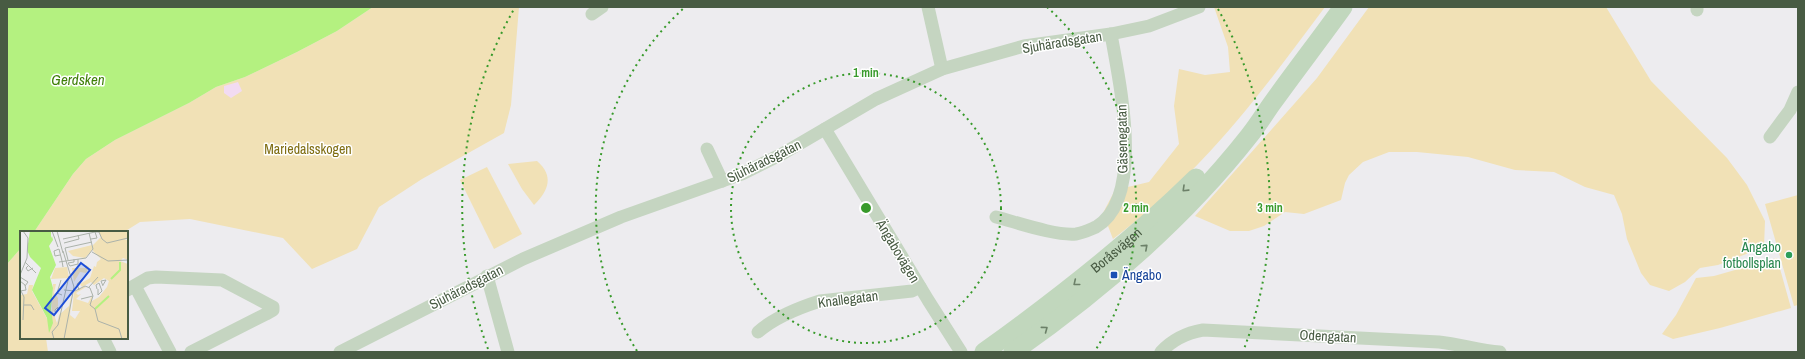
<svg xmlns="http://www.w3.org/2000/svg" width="1805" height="359" font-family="'Archivo Narrow',sans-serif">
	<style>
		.green { fill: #f1e1b6 }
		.sand { fill: #f2dbf2 }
		.water { fill: #b4f180 }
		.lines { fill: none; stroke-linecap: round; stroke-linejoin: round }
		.minor { stroke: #c5d5c1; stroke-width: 13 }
		.secondary { stroke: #c1d7bd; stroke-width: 19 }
		.oneway { stroke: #6c8068 }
		.ring { fill: none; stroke: #389a2b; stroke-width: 2; stroke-dasharray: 2 4 }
		.leisure-dot { fill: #2e9e5b; stroke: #fff; stroke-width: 1.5 }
		.transit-dot { fill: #1a4fb4; stroke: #fff; stroke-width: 1.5 }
		.labels { text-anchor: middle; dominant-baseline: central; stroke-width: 3; stroke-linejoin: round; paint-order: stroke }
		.street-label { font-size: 14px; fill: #485b43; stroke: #fff }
		.park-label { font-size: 14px; fill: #7f6d11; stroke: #fff }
		.leisure-label { font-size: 14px; fill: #27864d; stroke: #fff; text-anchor: end }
		.transit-label { font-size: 14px; fill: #164399; stroke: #fff; text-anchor: start }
		.water-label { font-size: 15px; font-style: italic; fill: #3e7f07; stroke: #fff }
		.inset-river { fill: none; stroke: #b4f180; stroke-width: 2 }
		.inset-road { fill: none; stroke: #abb2aa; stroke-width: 1 }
		.view { fill: #1d4ed8; fill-opacity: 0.15; stroke: #1d4ed8; stroke-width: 2 }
		.inset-edge { fill: none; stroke: #485b43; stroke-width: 2 }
		.centre { fill: #389a2b; stroke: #fff; stroke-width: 2 }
		.ring-label { font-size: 12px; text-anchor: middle; font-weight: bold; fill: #389a2b; stroke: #fff; stroke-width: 3; stroke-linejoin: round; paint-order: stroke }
	</style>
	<rect width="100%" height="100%" fill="#edecef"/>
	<g class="green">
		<path d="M373 7H519L511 105 504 133 422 179 379 207 357 249 312 269 283 238 190 219 140 222 124 232H34L73 174 86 159 115 140 189 103 216 87 245 77 297 52 337 31Z"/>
		<path d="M1214 7H1325C1285 60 1246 115 1199 163 1173 191 1143 216 1113 239L1103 213 1115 190 1149 182 1179 144 1174 106 1179 69 1205 75 1230 72 1228 47Z"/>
		<path d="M1369 7H1606L1651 81 1727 158 1747 185 1765 221 1764 247 1718 265 1700 268 1685 282 1669 291 1650 285 1641 273 1627 239 1622 214 1614 195 1585 187 1554 172 1515 170 1468 157 1417 152H1389L1363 162 1349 175 1345 183 1341 200 1304 214 1285 212 1264 226 1249 231H1230L1195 216 1317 78Z"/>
		<path d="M537 161C554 176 549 190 534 205L522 189 508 164Z"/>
		<path d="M487 167 522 234 494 249 460 180Z"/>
		<path d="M1798 195V305L1794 306 1765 204Z"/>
		<path d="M21 248V338H46L48 352H7V264Z"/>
		<path d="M1777 258 1791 308 1720 328 1673 339 1662 334 1676 315 1696 278 1714 276Z"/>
	</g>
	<path class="sand" d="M238 82 242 91 231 98 224 93V86Z"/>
	<path class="water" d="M7 7H373L337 31 297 52 245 77 216 87 189 103 115 140 86 159 73 174 34 232H21V248L7 264Z"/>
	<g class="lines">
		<g class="minor">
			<path d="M928 7 942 69"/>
			<path d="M1697 10V7"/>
			<path d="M592 14 602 7"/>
			<path d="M825 129 928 300 961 352"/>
			<path d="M1770 137 1790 110 1798 92"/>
			<path d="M707 149 722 181"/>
			<path d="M996 217C1016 222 1055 236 1076 234 1083 233 1089 230 1096 227 1146 198 1119 81 1111 34"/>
			<path d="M487 276 508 352"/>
			<path d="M135 286 170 352"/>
			<path d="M127 290 148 278 156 277 222 280 273 307V310L266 314 191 352"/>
			<path d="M758 332C775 317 798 308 820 301L912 291 920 287"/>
			<path d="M103 338 110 352"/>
			<path d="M340 352 523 259 621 217 742 174 782 154 876 99 942 69 1024 46 1111 34 1149 26 1199 7"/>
			<path d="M1161 352C1173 339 1186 333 1203 330L1439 342C1460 344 1480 351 1500 352"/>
		</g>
		<g class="secondary">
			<path id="s1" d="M984 352C1058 299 1131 242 1196 178"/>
			<path d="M1013 352C1100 291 1183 220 1249 136 1258 125 1265 113 1273 102 1296 70 1320 39 1343 7"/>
		</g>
	</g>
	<defs><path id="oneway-chevron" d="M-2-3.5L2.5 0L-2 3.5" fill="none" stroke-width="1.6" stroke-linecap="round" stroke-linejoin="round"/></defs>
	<g class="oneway">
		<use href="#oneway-chevron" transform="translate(1185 189) rotate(136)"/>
		<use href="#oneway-chevron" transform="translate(1145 247) rotate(-42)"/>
		<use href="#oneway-chevron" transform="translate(1076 283) rotate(141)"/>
		<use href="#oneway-chevron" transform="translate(1045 329) rotate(-37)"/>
	</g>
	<g class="ring">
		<circle cx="866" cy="208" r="135"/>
		<path d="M637 351A270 270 0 0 1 685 7M1047 7A270 270 0 0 1 1095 351"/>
		<path d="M488 349A404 404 0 0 1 514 9M1218 9A404 404 0 0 1 1244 349"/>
	</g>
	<circle class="leisure-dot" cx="1789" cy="255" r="4"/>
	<rect class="transit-dot" x="1110" y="271" width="8" height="8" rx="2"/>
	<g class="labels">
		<g class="street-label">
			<text transform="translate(1062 42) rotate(-9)">Sjuhäradsgatan</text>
			<text transform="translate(1122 139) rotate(-91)">Gäsenegatan</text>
			<text transform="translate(764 161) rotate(-26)">Sjuhäradsgatan</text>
			<text stroke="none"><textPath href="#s1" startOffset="167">Boråsvägen</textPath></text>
			<text transform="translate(898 251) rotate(59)">Ängabovägen</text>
			<text transform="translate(466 287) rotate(-27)">Sjuhäradsgatan</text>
			<text transform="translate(848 299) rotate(-7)">Knallegatan</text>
			<text transform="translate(1328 336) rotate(3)">Odengatan</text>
		</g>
		<g class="park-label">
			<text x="308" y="149">Mariedalsskogen</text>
		</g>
		<g class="leisure-label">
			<text x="1781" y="247">Ängabo<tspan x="1781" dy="16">fotbollsplan</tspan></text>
		</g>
		<g class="transit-label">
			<text x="1122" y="275">Ängabo</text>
		</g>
		<g class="water-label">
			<text x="78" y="79">Gerdsken</text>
		</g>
	</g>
	<g transform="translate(20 231)">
		<rect width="108" height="108" fill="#edecef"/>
		<path d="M74 0H108V7L105 9H108V29L103 27 100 30 108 33V108H0V64L7 63 9 54H13L12 60 31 95 33 53H36L34 62 38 67V75L33 81 37 92 39 84 49 75 52 62 50 84 55 88 60 80H52L54 61 64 56H66L56 62 58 64 61 63 56 68 68 72 72 65V70L79 66 87 56 89 50 84 47 74 54 71 51 62 56 60 53 70 47 74 35 76 36 77 31 81 28 73 20V14L81 6 78 0ZM72 14 73 18 65 27 53 25 48 20ZM66 34 69 36 66 42 60 41 54 51 52 37H65ZM47 36 49 47 31 48 35 37Z" fill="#f1e1b6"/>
		<path d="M10 0H31V5L32 7V5L33 9 29 15 36 34 30 46 33 57 31 78 33 92 29 102 27 87 12 59 21 37 10 26 7 19Z" fill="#b4f180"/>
		<path class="inset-river" d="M91 48 100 39V31M75 78 89 65"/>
		<path class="inset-road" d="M32 0 38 16M37 0 43 22M43 8 75 1H79L82 8 87 12 108 7M71 8 77 7 75 1M44 12 59 8 58 4M43 20 54 56 44 108M72 21 88 30 108 29M40 24 35 25 34 20 39 18 42 30 43 36M54 28V31L48 32 50 35 58 33V28M48 29 45 17 72 11M5 31 16 42M39 31 66 27 73 18 69 2M8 35 6 37 8 40 13 37M0 44 7 27 8 7 3 0M0 46 8 51 5 55M41 49 37 62 42 64M0 50 5 54 6 59 0 60M83 54 86 49 81 50 83 55M69 56 78 46M77 58 76 54 79 52 82 60 78 64V58M44 59 55 60 65 55 70 57 73 65 70 74 75 78 78 90 99 98 102 108M59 59 57 53 65 45M1 60 4 66 3 89M61 68 73 65M4 74H11L14 79M38 76 37 81H35V79ZM34 108 32 101 38 94 49 45"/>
		<path class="view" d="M61 32 70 39 34 84 25 77Z"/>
		<rect width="108" height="108" class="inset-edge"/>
	</g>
	<circle cx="866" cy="208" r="6" class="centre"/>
	<g class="ring-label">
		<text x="866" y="77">1 min</text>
		<text x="1136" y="212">2 min</text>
		<text x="1270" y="212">3 min</text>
	</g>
	<rect width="1805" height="359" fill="none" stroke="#485b43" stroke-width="16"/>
</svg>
